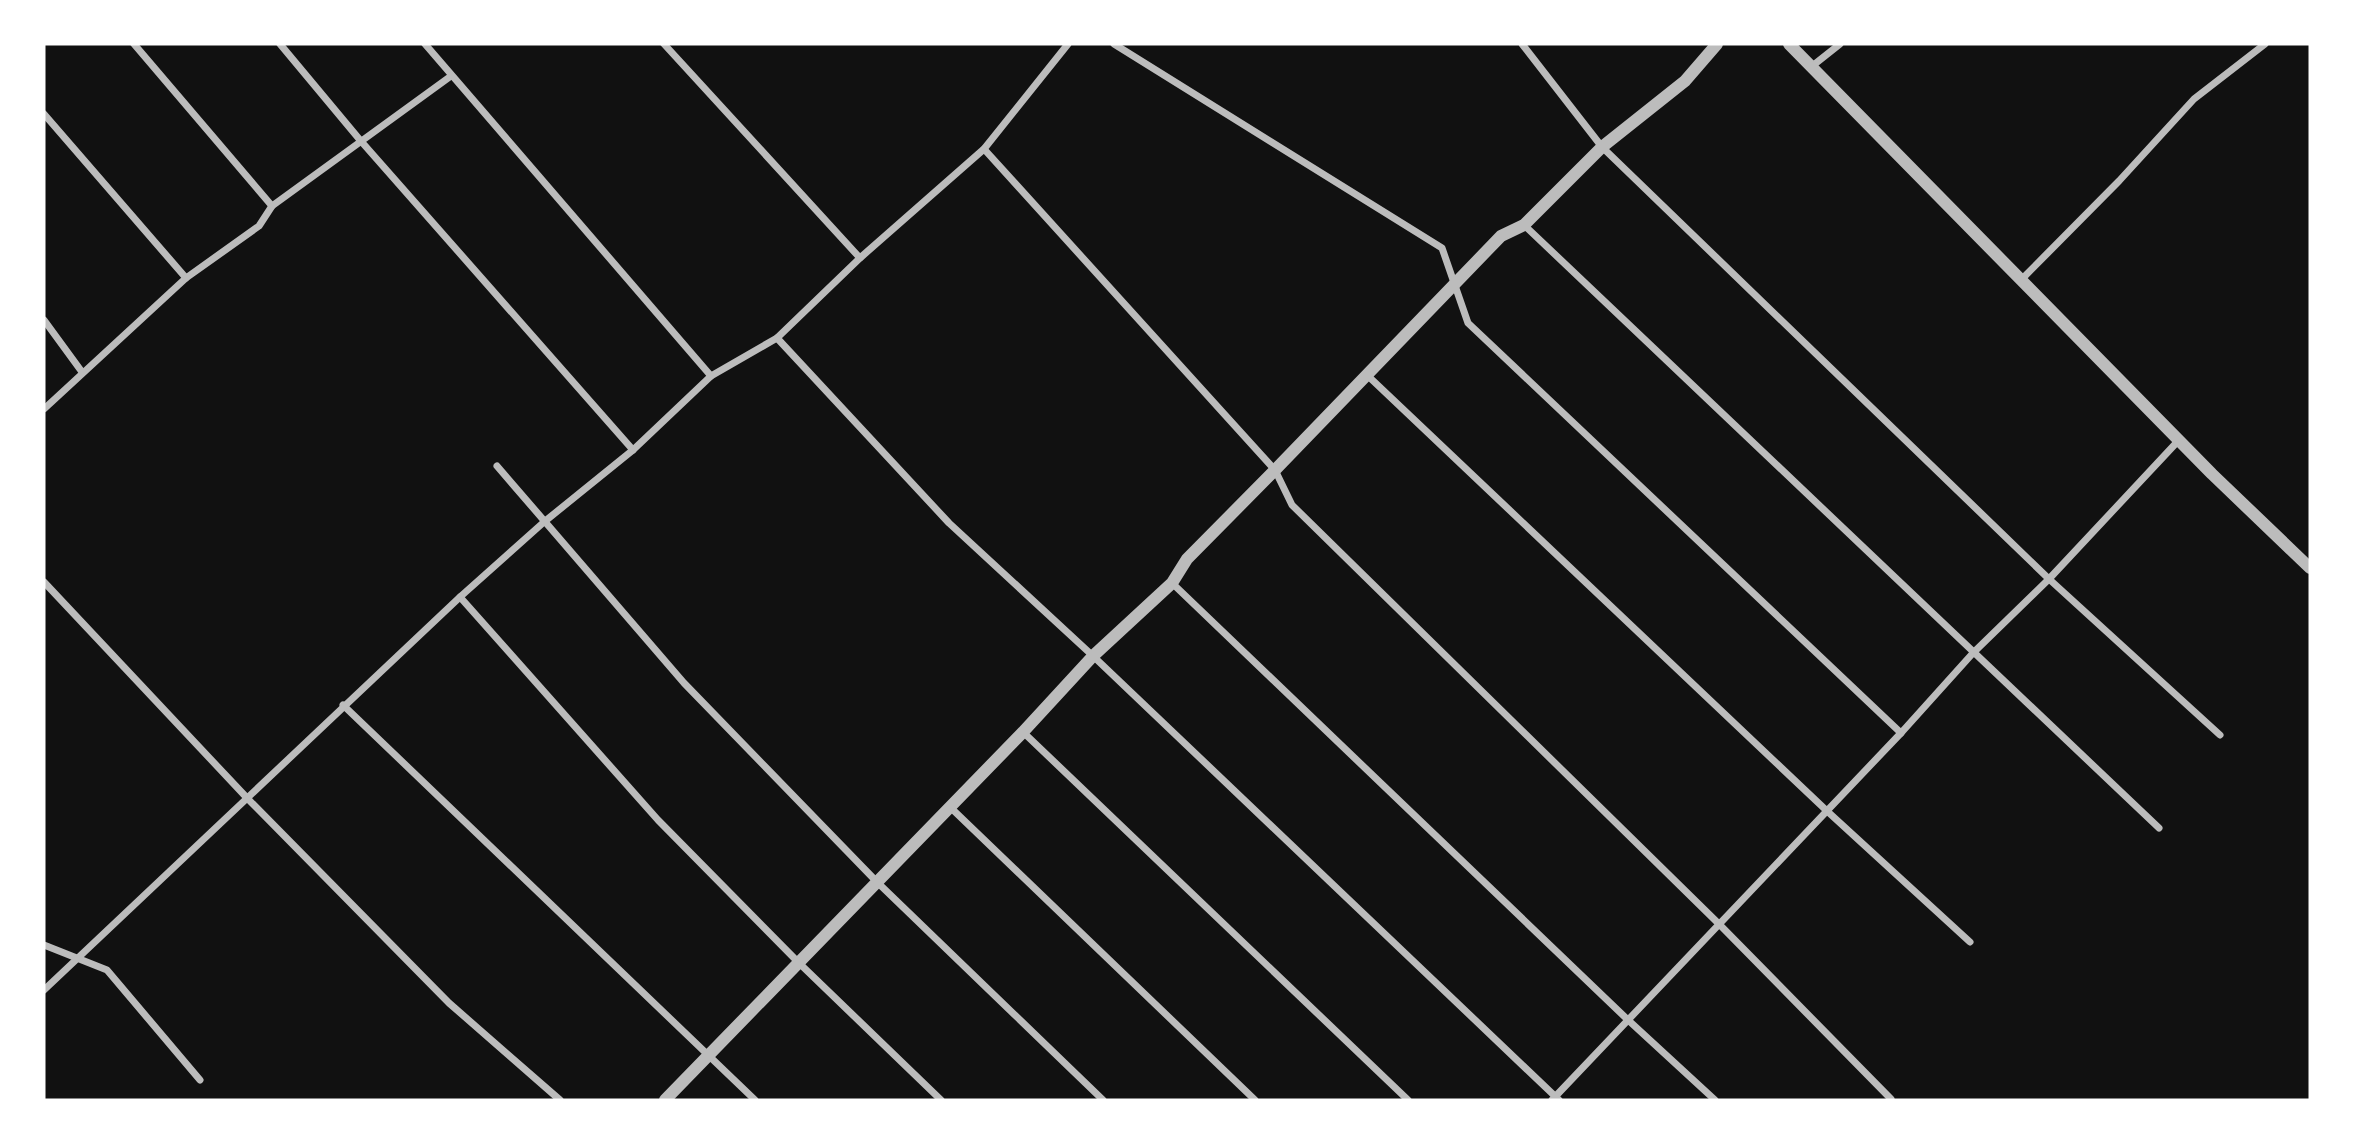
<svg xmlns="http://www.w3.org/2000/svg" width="2354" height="1144" font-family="'Fira Sans Condensed',sans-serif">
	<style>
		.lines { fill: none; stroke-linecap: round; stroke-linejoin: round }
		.minor { stroke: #bcbcbc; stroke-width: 7 }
		.tertiary { stroke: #bcbcbc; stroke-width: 12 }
	</style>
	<rect width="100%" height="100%" fill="#111"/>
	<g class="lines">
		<g class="minor">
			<path d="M134 44 272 206"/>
			<path d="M280 44 360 140 633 450"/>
			<path d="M425 44 711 376"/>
			<path d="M664 44 860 258"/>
			<path d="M1114 44 1442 248 1468 323 1901 733"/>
			<path d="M1522 44 1602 147 2049 579 2220 735"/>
			<path d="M1811 67 1840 44"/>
			<path d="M44 114 186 278"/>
			<path d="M984 149 1275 470 1292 505 1719 924 1891 1099"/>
			<path d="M1524 225 2159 828"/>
			<path d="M2021 280 2119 181 2194 99 2265 44"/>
			<path d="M44 320 82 372"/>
			<path d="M777 338 949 523 1093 656 1559 1100"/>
			<path d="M1367 375 1827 811 1970 942"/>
			<path d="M44 409 186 278 259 226 272 206 451 76"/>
			<path d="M497 466 684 683 877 882 1103 1100"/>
			<path d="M44 582 248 799 449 1003 560 1100"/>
			<path d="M1172 583 1627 1019 1715 1100"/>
			<path d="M460 597 658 820 799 963 941 1100"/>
			<path d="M343 705 755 1100"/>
			<path d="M1023 732 1408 1100"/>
			<path d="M950 807 1255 1100"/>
			<path d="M44 945 107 970 200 1080"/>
			<path d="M44 990 460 597 544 522 633 450 711 376 777 338 860 258 984 149 1068 44"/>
			<path d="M1552 1100 1901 733 1973 653 2049 579 2179 440"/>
		</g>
		<g class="tertiary">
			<path d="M1789 44 2212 474 2310 568"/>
			<path d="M665 1100 1023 732 1093 656 1172 583 1187 559 1275 470 1501 236 1524 225 1602 147 1685 81 1717 44"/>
		</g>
	</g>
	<rect width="2354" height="1144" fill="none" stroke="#ffffff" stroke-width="91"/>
</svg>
